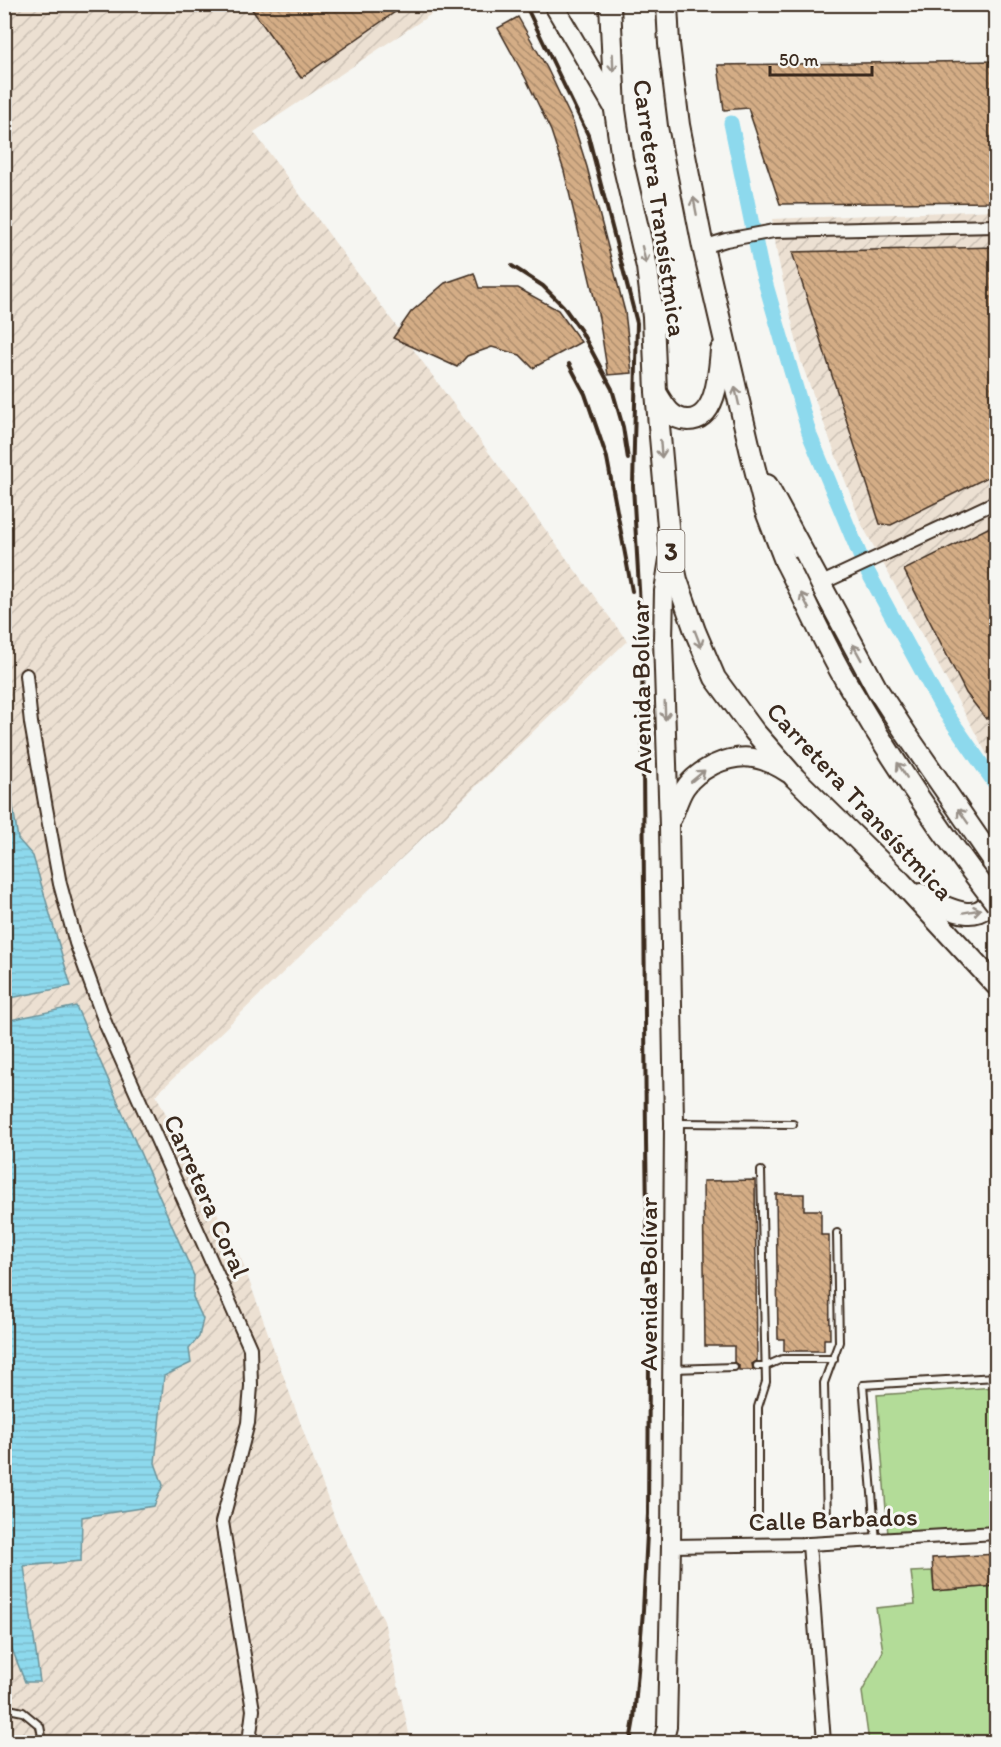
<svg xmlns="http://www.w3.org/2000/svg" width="1001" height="1747" font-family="Itim,sans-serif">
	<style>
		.industrial { fill: url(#industrial-furrows) }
		.pitch { fill: #b3dc98; stroke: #77835b; stroke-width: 1.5 }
		.water { fill: url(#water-rules); stroke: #6c939a; stroke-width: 1.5 }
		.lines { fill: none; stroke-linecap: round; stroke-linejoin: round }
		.canal { stroke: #8dd9ed; stroke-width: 15 }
		.building { fill: url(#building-back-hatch); stroke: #3b2a1e; stroke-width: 1.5 }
		.lane-casing { stroke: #3b2a1e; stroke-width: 10 }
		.street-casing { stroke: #3b2a1e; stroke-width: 16 }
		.secondary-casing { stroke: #3b2a1e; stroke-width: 22 }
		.primary-casing { stroke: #3b2a1e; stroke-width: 24 }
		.lane { stroke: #f6f6f2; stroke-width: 6 }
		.street { stroke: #f6f6f2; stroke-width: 12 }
		.secondary { stroke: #f6f6f2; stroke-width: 18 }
		.primary { stroke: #f6f6f2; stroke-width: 20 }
		.rail { stroke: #3b2a1e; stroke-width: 4 }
		.primary-bridge-casing { stroke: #3b2a1e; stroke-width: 24; stroke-linecap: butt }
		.primary-bridge { stroke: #f6f6f2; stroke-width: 20 }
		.oneway { stroke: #989088 }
		.labels { text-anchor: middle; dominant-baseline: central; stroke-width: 6; stroke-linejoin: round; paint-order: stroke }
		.shield { fill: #f6f6f2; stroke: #73675e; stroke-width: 1.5 }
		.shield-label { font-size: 24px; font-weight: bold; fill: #3b2a1e }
		.street-label { font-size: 26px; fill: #3b2a1e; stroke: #f6f6f2 }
	</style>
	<defs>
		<pattern id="industrial-furrows" width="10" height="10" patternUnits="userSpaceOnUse" patternTransform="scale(1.5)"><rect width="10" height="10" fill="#ece0d2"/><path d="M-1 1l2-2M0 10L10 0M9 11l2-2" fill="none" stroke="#cbc0b4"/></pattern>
		<pattern id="water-rules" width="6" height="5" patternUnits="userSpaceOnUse" patternTransform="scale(1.5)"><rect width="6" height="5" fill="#8dd9ed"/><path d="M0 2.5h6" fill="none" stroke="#7bbacb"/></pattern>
		<pattern id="building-back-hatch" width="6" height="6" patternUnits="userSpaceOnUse" patternTransform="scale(1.5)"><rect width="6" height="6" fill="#d4ad86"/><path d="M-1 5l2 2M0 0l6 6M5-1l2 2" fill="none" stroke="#ad8d6d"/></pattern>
	</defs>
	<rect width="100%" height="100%" fill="#f6f6f2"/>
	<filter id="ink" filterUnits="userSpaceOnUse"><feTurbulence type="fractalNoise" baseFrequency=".0167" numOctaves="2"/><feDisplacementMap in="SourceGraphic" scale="12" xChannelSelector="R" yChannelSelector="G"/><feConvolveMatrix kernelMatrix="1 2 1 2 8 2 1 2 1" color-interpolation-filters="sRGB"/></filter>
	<g filter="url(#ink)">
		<g class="industrial">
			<path d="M5 5H445L254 132 627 641 156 1095 242 1261 335 1519 384 1621 411 1742H5L4 1641 9 1644 25 1681 24 1566 82 1517 163 1485 155 1463 164 1376 191 1363 189 1349 199 1337 203 1319 193 1297 194 1276 76 1006 5 1021V999L71 985 33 856 18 839 10 787 5 782Z"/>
			<path d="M996 210V771L861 523 801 362 777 254 772 219Z"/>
		</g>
		<g class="pitch">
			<path d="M996 1387V1527L888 1535 877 1395Z"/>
			<path d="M932 1571 934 1591 996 1586V1742H869L862 1692 883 1651 876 1608 915 1604 911 1572Z"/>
		</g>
		<g class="water">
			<path d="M4 782 10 787 18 839 33 856 71 986 5 999Z"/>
			<path d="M76 1006 194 1276 193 1297 203 1319 199 1337 189 1349 191 1363 164 1376 155 1463 163 1485 154 1506 82 1517 81 1561 24 1566 40 1682H25L10 1644 4 1641 5 1021Z"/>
		</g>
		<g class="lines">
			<path class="canal" d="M731 123 761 268 810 436 864 565 941 706 996 785"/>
		</g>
		<g class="building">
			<path d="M248 4H390L395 12 301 78Z"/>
			<path d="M518 17 547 68 573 122 587 167 625 312 632 373 608 375 599 318 564 171 551 131 526 79 498 28Z"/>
			<path d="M996 61V202L780 204 748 108 724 110 718 65Z"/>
			<path d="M996 247V473L891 525 880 524 792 252Z"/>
			<path d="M474 273 479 288H518L558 310 581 342 533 368 520 355 492 347 467 356 457 367 393 338 411 312 445 283Z"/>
			<path d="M996 524V713L986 719 966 693 904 570Z"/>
			<path d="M755 1180 757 1361 752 1364 753 1370H739V1365L734 1362V1346H705L703 1181Z"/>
			<path d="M776 1194H804V1210H821V1235H829L830 1339H824V1351H784V1339H778Z"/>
			<path d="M996 1554V1586L934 1591 932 1558Z"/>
		</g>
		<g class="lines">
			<defs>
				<g id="lane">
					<path d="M675 1123 793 1124"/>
					<path d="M757 1366H766L782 1359H834"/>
					<path d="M673 1369 734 1367"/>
					<path d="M758 1518V1407L766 1382 761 1171"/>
					<path d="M827 1522 824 1383 839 1342 837 1233"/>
					<path d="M876 1541 863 1385 996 1377"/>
					<path d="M4 1708 23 1712 40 1726 43 1742"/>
				</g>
				<g id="street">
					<path d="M703 247 726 240 774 231 996 226"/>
					<path d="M820 584 996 502"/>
					<path d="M26 675 31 723 46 808 60 884 76 943 106 1025 250 1348 251 1386 248 1423 222 1522 253 1710 249 1742"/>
					<path d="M809 1544 824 1742"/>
					<path d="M671 1546 809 1544 996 1533"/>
				</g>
				<g id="secondary">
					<path d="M553 4 615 110"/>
					<path d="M672 818C676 809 679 797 685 788 692 777 702 771 713 765 742 752 762 756 788 773"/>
					<path d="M663 1742 667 1727 671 1546 674 1123 669 826 663 639 664 591 670 553"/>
				</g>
				<g id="primary">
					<path d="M610 4 615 110 622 159 647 267 653 317 656 392 670 548 677 580 695 631 715 678 754 731 795 778 901 882 996 985"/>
					<path d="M667 4 669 44 679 125 703 247 751 453 765 509 785 561"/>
					<path d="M657 394C664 406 672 420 688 420 717 420 719 371 721 350"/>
					<path d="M767 485 877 689 907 735 996 864"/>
					<path d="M921 894C947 910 990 932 994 883 995 875 993 867 993 859"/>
				</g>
			</defs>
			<use href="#lane" class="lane-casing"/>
			<use href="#street" class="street-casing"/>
			<use href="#secondary" class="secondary-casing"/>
			<use href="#primary" class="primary-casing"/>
			<use href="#lane" class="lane"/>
			<use href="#street" class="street"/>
			<use href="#secondary" class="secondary"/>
			<use href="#primary" class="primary"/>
			<g class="rail">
				<path d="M525 4 588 135 637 323 633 486 642 640 646 1141 649 1364 648 1514 643 1611 634 1719 630 1742"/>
				<path d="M512 266 543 286 563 306 581 331 612 389 623 427 628 459"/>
				<path d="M569 364 585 394 607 458 632 591"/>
			</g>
			<defs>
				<path id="primary-bridge" d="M785 561C806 601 824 644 847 683 891 759 942 834 996 903"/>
			</defs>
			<use href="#primary-bridge" class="primary-bridge-casing"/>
			<use href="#primary-bridge" class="primary-bridge"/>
		</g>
		<defs><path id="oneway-shaft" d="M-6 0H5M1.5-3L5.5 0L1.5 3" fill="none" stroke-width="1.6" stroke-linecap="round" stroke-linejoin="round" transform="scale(1.5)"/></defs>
		<g class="oneway">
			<use href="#oneway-shaft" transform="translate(613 63) rotate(88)"/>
			<use href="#oneway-shaft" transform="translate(695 206) rotate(-101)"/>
			<use href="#oneway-shaft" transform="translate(644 255) rotate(77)"/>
			<use href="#oneway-shaft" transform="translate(737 396) rotate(-103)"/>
			<use href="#oneway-shaft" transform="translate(661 449) rotate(85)"/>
			<use href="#oneway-shaft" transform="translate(805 601) rotate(-117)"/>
			<use href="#oneway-shaft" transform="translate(698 639) rotate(69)"/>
			<use href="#oneway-shaft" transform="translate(857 652) rotate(-119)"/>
			<use href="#oneway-shaft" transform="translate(665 711) rotate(88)"/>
			<use href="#oneway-shaft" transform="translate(902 770) rotate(-122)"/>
			<use href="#oneway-shaft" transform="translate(698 776) rotate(-40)"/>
			<use href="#oneway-shaft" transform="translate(963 816) rotate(-125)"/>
			<use href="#oneway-shaft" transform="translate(972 911) rotate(-10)"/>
		</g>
	</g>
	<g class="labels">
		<rect class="shield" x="657.5" y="530" width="27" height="42" rx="4.5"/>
		<g class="shield-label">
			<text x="671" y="551">3</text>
		</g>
		<g class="street-label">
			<text transform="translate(660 208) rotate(82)">Carretera Transístmica</text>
			<text transform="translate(641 687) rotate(-91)">Avenida Bolívar</text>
			<text transform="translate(860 801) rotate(47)">Carretera Transístmica</text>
			<text transform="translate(207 1196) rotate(66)">Carretera Coral</text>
			<text transform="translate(648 1284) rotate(-90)">Avenida Bolívar</text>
			<text transform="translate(833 1519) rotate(-2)">Calle Barbados</text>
		</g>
	</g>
	<rect width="1001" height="1747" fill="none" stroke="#f6f6f2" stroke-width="24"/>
	<rect x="12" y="12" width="977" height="1723" fill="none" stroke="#3b2a1e" stroke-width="2" filter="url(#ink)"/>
	<path d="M770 66v9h102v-9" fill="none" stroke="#3b2a1e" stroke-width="3"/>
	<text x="779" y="66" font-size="18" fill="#3b2a1e" stroke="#f6f6f2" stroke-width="4.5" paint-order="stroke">50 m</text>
</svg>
